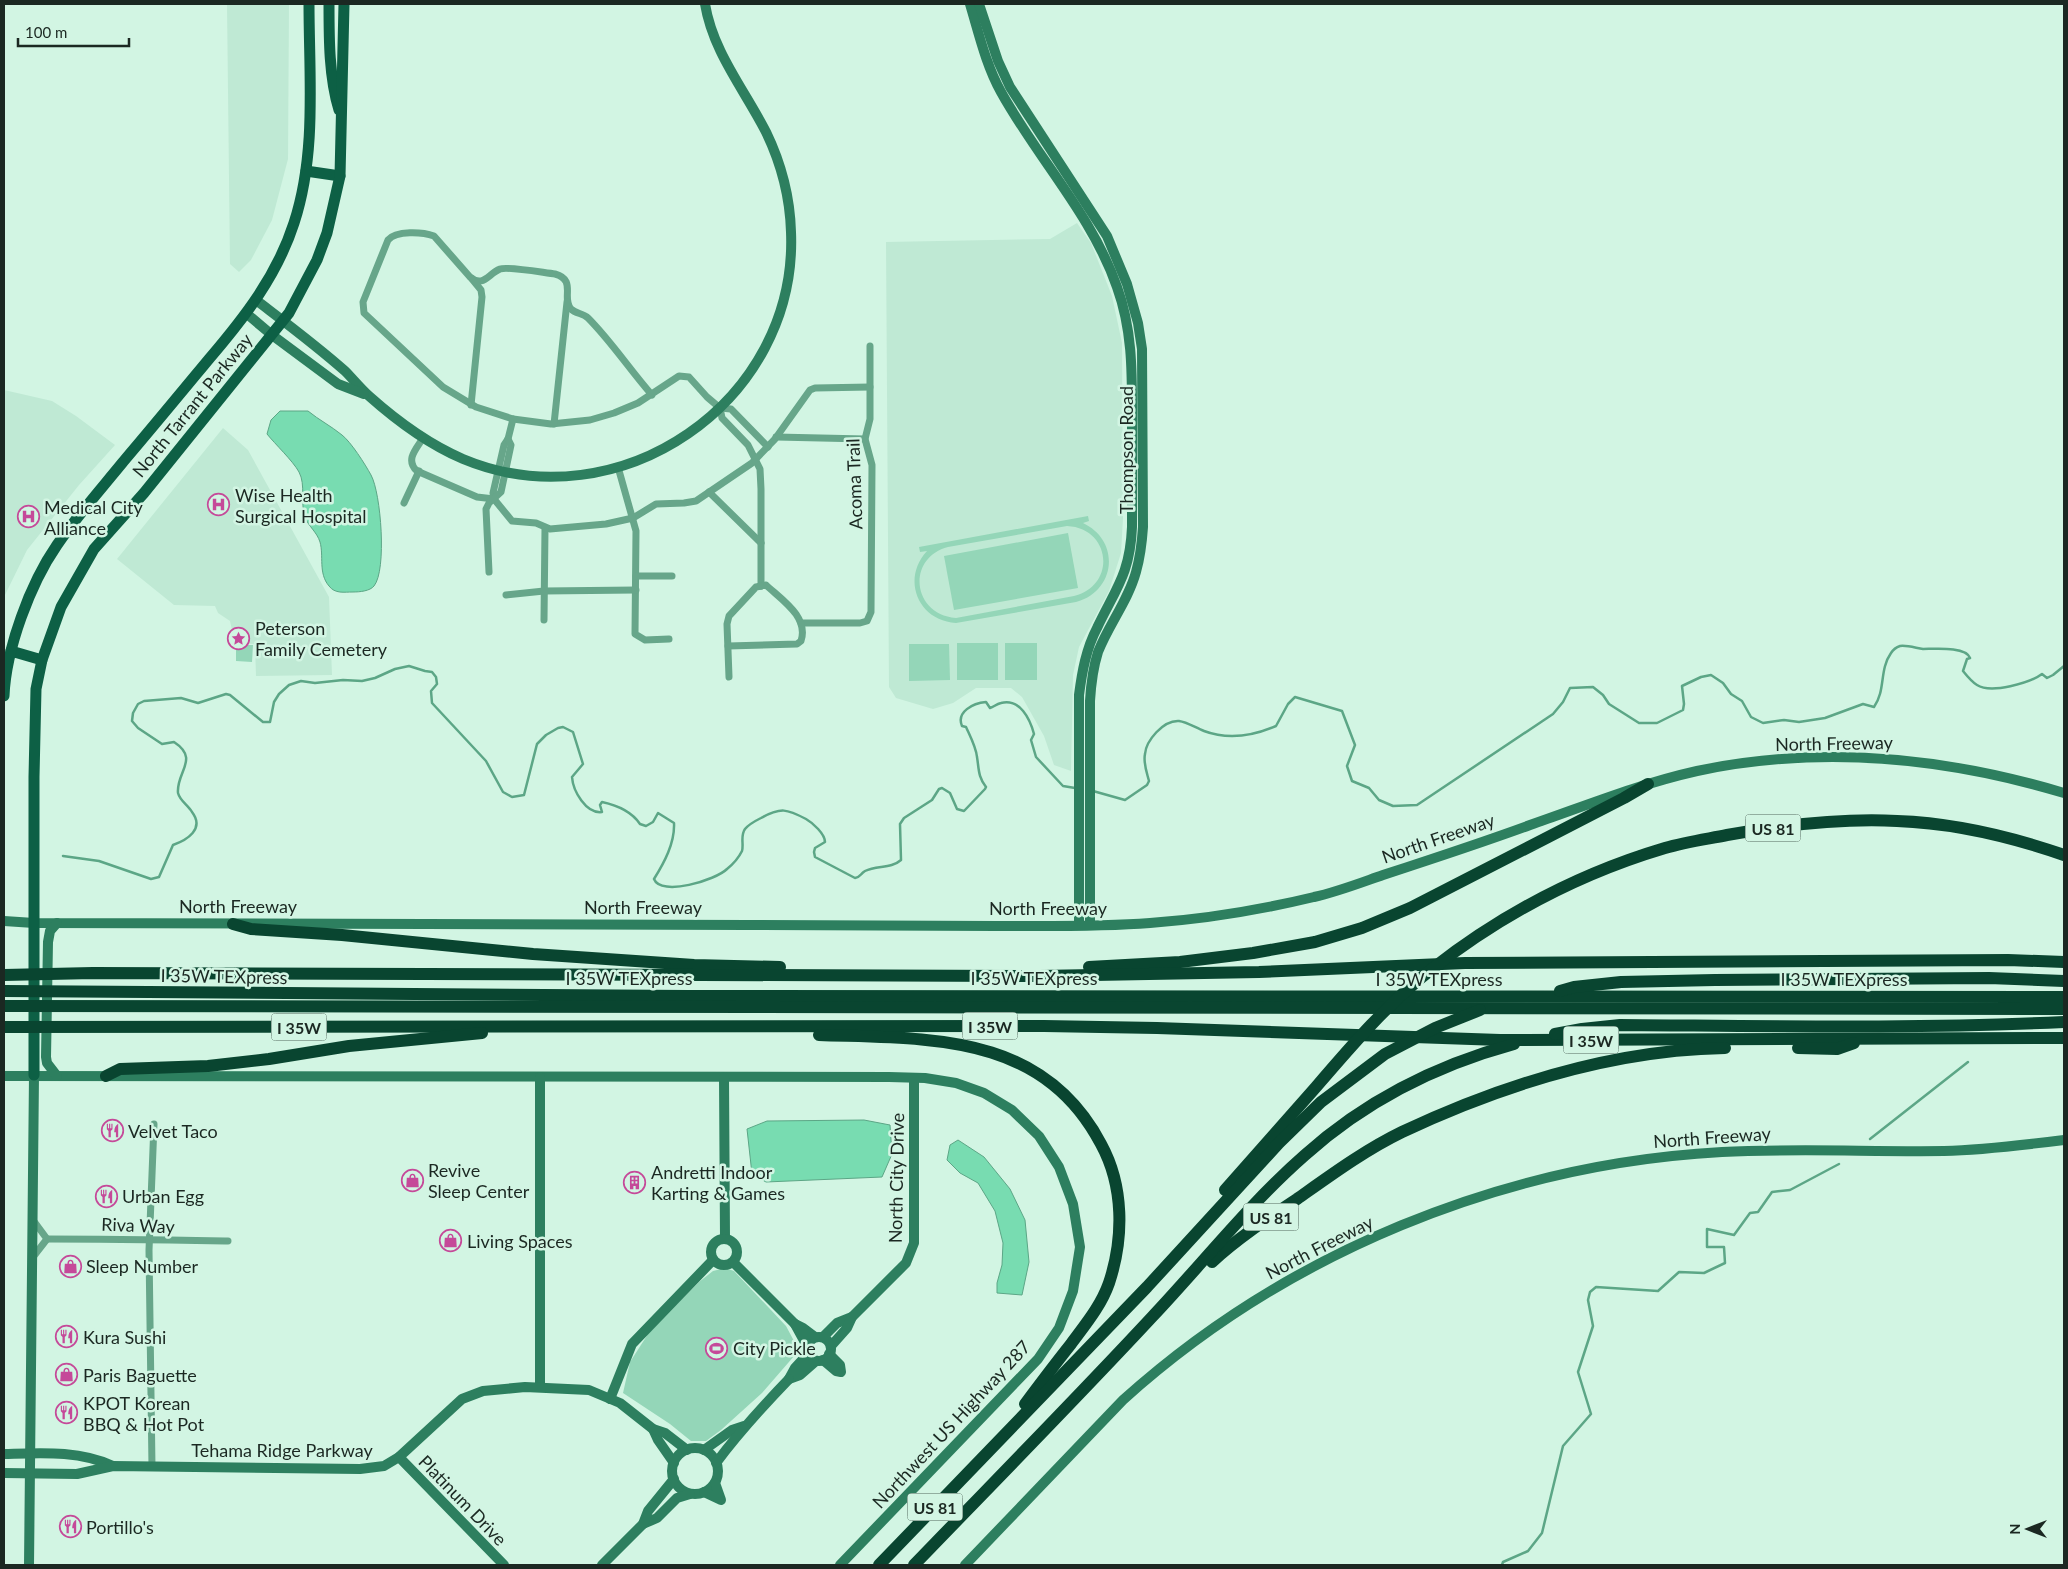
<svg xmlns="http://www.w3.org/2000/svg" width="2068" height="1569" font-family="Lato,sans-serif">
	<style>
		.built { fill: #bfe9d4 }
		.green { fill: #94d6b8; fill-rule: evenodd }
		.water { fill: #78dcb1; stroke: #5ca686 }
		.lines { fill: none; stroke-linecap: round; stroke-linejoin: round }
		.stream { stroke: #5ca686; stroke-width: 2.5 }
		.street { stroke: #67a68a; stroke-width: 7 }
		.secondary { stroke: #2d7f5f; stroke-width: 10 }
		.primary { stroke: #0d6045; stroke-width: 11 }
		.highway { stroke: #094530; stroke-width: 12 }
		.labels { text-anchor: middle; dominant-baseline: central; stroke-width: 5; stroke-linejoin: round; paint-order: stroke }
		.shield { fill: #d2f5e3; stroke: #52665c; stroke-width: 1 }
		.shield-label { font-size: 16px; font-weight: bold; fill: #1b2822 }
		.street-label { font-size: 18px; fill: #1b2822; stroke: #d2f5e3 }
		.poi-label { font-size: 18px; fill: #1b2822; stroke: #d2f5e3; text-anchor: start }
	</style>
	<rect width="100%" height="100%" fill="#d2f5e3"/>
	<g class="built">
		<path d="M227 4H289L288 159 272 220 251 260 239 272 230 264Z"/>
		<path d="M1077 223 1091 243 1112 296 1122 343 1123 518 1121 553 1109 591 1079 647 1073 675 1071 771 1054 765 1044 736 1022 697 1011 688H976L953 703 933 709 896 698 889 687 886 242 1050 239Z"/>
		<path d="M4 390 52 401 76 416 115 445 79 485 27 550 4 597Z"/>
		<path d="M223 428 248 450 329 597 332 675 256 676 255 644 235 643 230 621 218 613 215 606 174 605 117 559Z"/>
	</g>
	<g class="green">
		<path d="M1088 516 1089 521 1083 523C1121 541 1116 591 1076 602L956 623C918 621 901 579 927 551L920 552 919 547ZM1067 526C1111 528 1117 585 1074 596L956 618C912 615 906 558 948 547Z"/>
		<path d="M1068 533 1078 588 954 610 944 556Z"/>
		<rect x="957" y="643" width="41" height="37"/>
		<rect x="1005" y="643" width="32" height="37"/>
		<path d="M909 644H949L950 680 909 681Z"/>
		<path d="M236 645H253L252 662 236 661Z"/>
		<path d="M725 1268 734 1271 786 1326 794 1341 795 1355 762 1393 721 1430 706 1441H691L670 1424 623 1393 630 1362 648 1334 699 1282 713 1271Z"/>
	</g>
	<g class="water">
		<path d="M280 411H308C319 420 331 426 342 435 351 442 365 464 371 475 381 493 387 570 374 586 370 591 360 592 353 592 344 592 335 594 329 586 318 573 324 556 320 542 317 532 308 526 305 517 300 503 306 485 299 472 293 461 275 444 267 434L271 420Z"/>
		<path d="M864 1120 890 1125 892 1154 882 1177 766 1182 752 1174 747 1129 767 1121Z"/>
		<path d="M958 1140 984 1157 1010 1189 1025 1220 1029 1262 1022 1295 997 1293V1283L1002 1265 1003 1243 995 1211 978 1183 960 1173 947 1160 950 1145Z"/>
	</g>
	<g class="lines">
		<g class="stream">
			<path d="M1093 791 1125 800 1147 785 1149 781C1147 773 1143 763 1145 754 1146 741 1163 720 1179 721 1187 722 1196 728 1204 731 1228 740 1253 736 1276 726L1288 704 1295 697 1342 711 1355 745 1347 766 1352 781 1369 788 1379 800 1393 806 1417 805 1553 714 1563 702 1570 688 1593 687 1603 695 1609 704 1639 723H1657L1683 710 1684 704 1682 686 1701 677 1711 675 1723 683 1731 694 1742 701 1751 717 1763 723 1784 720 1799 722 1825 718 1863 704 1874 707C1886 690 1879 670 1891 653 1893 650 1897 647 1900 646 1907 645 1916 648 1923 649 1934 649 1966 646 1970 658L1967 659 1963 671C1967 676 1972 682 1977 685 1991 694 2030 683 2042 674L2047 678 2053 675 2064 666"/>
			<path d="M63 856 99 861 151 879 159 877 173 845C187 840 205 829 192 812 188 805 180 801 178 793 176 772 200 759 174 742L162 744 138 728 132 721 133 713 138 704 144 701 181 698 198 703 226 694 230 695 263 722H270L274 702 279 694 289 685 301 681 315 683 343 680 362 681 375 678 395 669 409 666 425 671 432 672 436 677 437 684 431 691 432 703 486 761 503 792 512 797 524 795 537 744 546 735 558 728 563 727 573 732 583 764 572 777C573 791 586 814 602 812L600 805 602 802C616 805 632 812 640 824L646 826 653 822 658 813 674 823C675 843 664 863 654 879 661 897 716 880 727 869 732 865 739 857 742 851 744 844 740 836 745 829 749 824 755 821 761 818 781 807 787 809 806 819 813 823 825 834 825 842L815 848 814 852 815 857 855 878C861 877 860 874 865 871 877 865 891 869 901 860L900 824 904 818 932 800 939 789 942 788 950 793 957 809 964 811 985 789 986 787C978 777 979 769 977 757 976 747 970 736 966 727L962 726C956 712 973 703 986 702L990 708C994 707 996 704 1001 703 1020 698 1030 719 1034 734L1031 740 1036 757 1063 786 1075 788"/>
			<path d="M1870 1139 1968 1062"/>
			<path d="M1502 1565 1503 1562 1528 1551 1542 1533 1563 1446 1591 1414 1578 1372 1593 1326 1588 1300 1590 1292 1596 1287 1658 1291 1679 1272 1704 1273 1725 1263 1724 1247H1707V1229L1734 1235 1750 1213 1758 1212 1772 1192 1790 1190 1839 1164"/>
		</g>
		<g class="street">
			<path d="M652 395C630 370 611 341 588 318 583 313 576 314 571 309 561 298 577 280 555 274 545 273 508 266 500 269 488 274 483 288 470 277L434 236C423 232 396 230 388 240L363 302 364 313 443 387 476 407 513 419 551 424 590 420 614 413 638 403 679 376 689 377 707 397 720 408 722 418 748 445 760 469 761 489V586"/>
			<path d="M471 405 482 297 481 290 472 279"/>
			<path d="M720 408 731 409 768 447"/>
			<path d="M554 424 567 302"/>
			<path d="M776 437 865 439"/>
			<path d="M423 438C416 449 405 460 417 471L477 497 494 499 512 521 536 523 550 529 606 524 633 518 656 504 684 503 696 501 752 463 775 439 810 390 815 388 870 387"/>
			<path d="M618 467 636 531 635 634 645 640 669 639"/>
			<path d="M709 492 761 543"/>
			<path d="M494 499 493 493 504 445 508 439 513 419"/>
			<path d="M404 503 419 471"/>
			<path d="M489 572 486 509 489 503 501 492 511 445 508 439"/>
			<path d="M636 576H672"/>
			<path d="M506 595 544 591 636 590"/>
			<path d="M544 620 545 528"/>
			<path d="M801 623H860L867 621 871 612 872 465 865 439 870 419V346"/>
			<path d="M728 646 797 644 801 641C809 617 782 600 766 585L761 586"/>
			<path d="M729 677 727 624 729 616 756 587 761 586"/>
			<path d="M47 1239C107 1239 167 1240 228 1241"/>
			<path d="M33 1257 47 1239 33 1220"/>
			<path d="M152 1467 149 1250 154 1124"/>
		</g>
		<g class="secondary">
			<path d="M970 4C979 34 986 65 1001 92 1038 159 1092 215 1117 287 1133 331 1132 375 1132 421 1132 456 1132 491 1132 527 1130 574 1116 588 1097 628 1086 649 1082 672 1079 695V925"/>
			<path d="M979 4 998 61 1010 87 1107 236 1127 284 1138 323 1142 349 1143 527C1142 542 1140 558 1136 572 1128 601 1109 624 1098 652 1093 668 1091 684 1090 701V925"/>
			<path d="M256 300C286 323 317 346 345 371 353 379 360 388 369 396 397 421 428 444 463 459 619 524 798 402 791 232 790 197 781 163 766 132 744 89 713 52 705 4"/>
			<path d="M247 314 272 335 338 384 364 394"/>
			<path d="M4 921 34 923C271 923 509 924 747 925 830 926 913 926 995 926 1047 926 1099 927 1150 923 1205 919 1260 910 1314 897 1337 892 1360 883 1383 875 1432 859 1481 843 1530 825 1585 806 1639 784 1697 771 1820 745 1944 757 2064 793"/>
			<path d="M4 1076 889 1077 925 1078 956 1083 984 1093 1012 1110 1039 1136 1059 1167 1073 1204 1080 1247 1073 1291 1059 1328 1038 1359 840 1565"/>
			<path d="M57 1076 47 1063 46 1057 48 942 50 931 57 923"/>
			<path d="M540 1077V1387"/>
			<path d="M724 1077 725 1238"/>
			<circle cx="724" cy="1252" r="13"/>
			<path d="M733 1262 795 1324"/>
			<circle cx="819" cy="1349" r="12"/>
			<path d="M823 1337 837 1323 852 1317"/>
			<path d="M807 1346 795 1324 803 1328 815 1337"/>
			<path d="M831 1346 847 1328 852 1317 906 1263 914 1243V1078"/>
			<path d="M808 1354 795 1368 789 1379 800 1375 816 1361"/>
			<path d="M823 1360 836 1371 841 1372 840 1365 829 1354"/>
			<path d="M610 1399 632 1344 713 1260"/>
			<path d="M653 1429 658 1440 674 1463"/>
			<circle cx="695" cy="1471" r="23"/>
			<path d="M704 1450 732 1430 744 1426"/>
			<path d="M4 1454C40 1453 79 1450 113 1466"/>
			<path d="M399 1457 504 1565"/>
			<path d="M716 1463C739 1432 763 1406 789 1379"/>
			<path d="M4 1473 77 1474 113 1466 360 1469 384 1466 399 1457 462 1399 483 1391 525 1387 589 1390 620 1403 653 1429 665 1433 687 1450"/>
			<path d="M704 1492 721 1500 715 1483"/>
			<path d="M643 1524 657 1518 677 1498 690 1494"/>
			<path d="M29 1565 34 1075"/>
			<path d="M602 1565 643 1524 648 1511 674 1479"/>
			<path d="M965 1565 1123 1400C1286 1253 1502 1164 1722 1152 1796 1148 1870 1152 1944 1151 1984 1150 2024 1145 2064 1140"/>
		</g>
		<g class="primary">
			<path d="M329 4C329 39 329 77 339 110"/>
			<path d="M306 171 340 176"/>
			<path d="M11 651 42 660"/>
			<path d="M4 696C6 649 30 584 57 545 77 516 101 489 123 462 152 428 180 394 209 359 244 318 277 276 294 223 317 153 309 76 309 4"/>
			<path d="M34 1075V777L36 689 42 660 61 607 94 549 144 493 289 313 317 260 327 233 340 176 344 4"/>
		</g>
		<g class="highway">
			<path d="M233 924 251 929 342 935 533 954 694 965 780 967"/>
			<path d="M1089 967 1180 962 1253 953 1315 942 1362 928 1410 908 1624 798 1648 784"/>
			<path d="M4 975 93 973 1039 976 1259 972 1465 963 2008 960 2064 962"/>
			<path d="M4 991 688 996 2064 997"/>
			<path d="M1560 991 1574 987 1621 982 1715 980 1989 978 2064 981"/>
			<path d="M4 1006 2064 1009"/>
			<path d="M4 1027 1044 1026 1157 1028 1500 1040 2064 1038"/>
			<path d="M1555 1034 1582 1029 1620 1025C1768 1026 1916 1029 2064 1022"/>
			<path d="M819 1035C929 1039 1042 1032 1101 1144 1124 1186 1124 1238 1109 1283 1101 1306 1085 1325 1071 1344 1055 1364 1040 1384 1025 1404"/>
			<path d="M1798 1048 1837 1049 1854 1043"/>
			<path d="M106 1076 120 1069 208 1066 269 1059 349 1046 482 1033"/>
			<path d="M1225 1190C1256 1155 1286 1121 1316 1087 1352 1045 1388 1003 1432 969 1501 915 1581 873 1665 848 1685 842 1707 839 1727 835 1783 825 1840 818 1897 821 1953 823 2012 837 2064 855"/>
			<path d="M1212 1262C1238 1238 1267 1219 1297 1199 1331 1175 1365 1150 1402 1132 1504 1084 1612 1050 1725 1048"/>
			<path d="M879 1565 1147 1287 1279 1143 1321 1102 1385 1054 1435 1028 1480 1010"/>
			<path d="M914 1565C993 1483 1074 1401 1152 1317 1203 1263 1249 1204 1305 1155 1364 1102 1437 1065 1514 1044"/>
		</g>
	</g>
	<defs>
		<symbol id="hospital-ring" viewBox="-11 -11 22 22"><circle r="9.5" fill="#d2f5e3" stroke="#c54999" stroke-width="1.5"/><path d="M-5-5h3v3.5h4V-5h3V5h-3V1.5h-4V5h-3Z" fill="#c54999"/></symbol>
		<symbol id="sight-ring" viewBox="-11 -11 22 22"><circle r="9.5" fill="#d2f5e3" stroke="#c54999" stroke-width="1.5"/><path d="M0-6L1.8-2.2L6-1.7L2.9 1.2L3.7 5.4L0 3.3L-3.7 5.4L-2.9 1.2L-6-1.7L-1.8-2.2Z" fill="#c54999"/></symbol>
		<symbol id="restaurant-ring" viewBox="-11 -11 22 22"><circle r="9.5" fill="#d2f5e3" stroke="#c54999" stroke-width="1.5"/><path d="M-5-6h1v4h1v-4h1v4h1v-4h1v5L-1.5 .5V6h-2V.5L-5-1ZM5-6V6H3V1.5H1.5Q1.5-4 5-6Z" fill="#c54999"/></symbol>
		<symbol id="shop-ring" viewBox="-11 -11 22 22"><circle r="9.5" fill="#d2f5e3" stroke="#c54999" stroke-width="1.5"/><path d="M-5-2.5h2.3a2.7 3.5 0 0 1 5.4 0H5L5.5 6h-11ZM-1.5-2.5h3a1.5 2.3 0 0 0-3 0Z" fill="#c54999"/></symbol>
		<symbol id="building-ring" viewBox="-11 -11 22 22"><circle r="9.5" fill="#d2f5e3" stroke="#c54999" stroke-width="1.5"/><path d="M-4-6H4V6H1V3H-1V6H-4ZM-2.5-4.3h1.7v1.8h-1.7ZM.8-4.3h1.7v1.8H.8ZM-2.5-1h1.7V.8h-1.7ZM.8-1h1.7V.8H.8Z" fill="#c54999"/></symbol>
		<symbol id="stadium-ring" viewBox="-11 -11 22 22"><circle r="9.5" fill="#d2f5e3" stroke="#c54999" stroke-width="1.5"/><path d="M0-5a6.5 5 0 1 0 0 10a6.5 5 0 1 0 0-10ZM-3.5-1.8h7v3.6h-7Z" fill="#c54999"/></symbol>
	</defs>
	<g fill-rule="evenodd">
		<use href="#hospital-ring" x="206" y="492" width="25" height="25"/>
		<use href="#hospital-ring" x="16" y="504" width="25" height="25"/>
		<use href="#sight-ring" x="226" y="626" width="25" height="25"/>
		<use href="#restaurant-ring" x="100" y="1118" width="25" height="25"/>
		<use href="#shop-ring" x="400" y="1168" width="25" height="25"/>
		<use href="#building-ring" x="622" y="1170" width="25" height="25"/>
		<use href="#restaurant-ring" x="94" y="1184" width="25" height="25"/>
		<use href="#shop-ring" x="438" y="1228" width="25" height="25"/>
		<use href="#shop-ring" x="58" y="1254" width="25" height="25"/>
		<use href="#restaurant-ring" x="54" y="1324" width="25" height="25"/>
		<use href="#stadium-ring" x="704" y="1336" width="25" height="25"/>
		<use href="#shop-ring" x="54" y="1362" width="25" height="25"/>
		<use href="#restaurant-ring" x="54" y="1400" width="25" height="25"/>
		<use href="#restaurant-ring" x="58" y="1514" width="25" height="25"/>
	</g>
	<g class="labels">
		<g class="shield">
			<rect x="1745.5" y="814.5" width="55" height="27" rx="4"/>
			<rect x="962.5" y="1012.5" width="55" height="27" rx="4"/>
			<rect x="271.5" y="1013.5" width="55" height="27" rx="4"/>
			<rect x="1563.5" y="1026.5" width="55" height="27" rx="4"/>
			<rect x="1243.5" y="1203.5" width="55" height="27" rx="4"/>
			<rect x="907.5" y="1493.5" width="55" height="27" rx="4"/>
		</g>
		<g class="shield-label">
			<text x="1773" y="828">US 81</text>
			<text x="990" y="1026">I 35W</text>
			<text x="299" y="1027">I 35W</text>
			<text x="1591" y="1040">I 35W</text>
			<text x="1271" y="1217">US 81</text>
			<text x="935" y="1507">US 81</text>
		</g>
		<g class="street-label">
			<text transform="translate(192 405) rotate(-51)">North Tarrant Parkway</text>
			<text transform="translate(1126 450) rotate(-90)">Thompson Road</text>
			<text transform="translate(854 484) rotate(-92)">Acoma Trail</text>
			<text transform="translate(1834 743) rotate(-1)">North Freeway</text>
			<text transform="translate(1438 838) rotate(-19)">North Freeway</text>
			<text x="238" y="906">North Freeway</text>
			<text x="643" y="907">North Freeway</text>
			<text x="1048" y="908">North Freeway</text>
			<text transform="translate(224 976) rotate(1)">I 35W TEXpress</text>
			<text x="629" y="978">I 35W TEXpress</text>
			<text x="1034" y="978">I 35W TEXpress</text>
			<text x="1439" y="979">I 35W TEXpress</text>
			<text x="1844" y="979">I 35W TEXpress</text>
			<text transform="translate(1712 1137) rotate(-4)">North Freeway</text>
			<text transform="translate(896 1178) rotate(-89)">North City Drive</text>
			<text transform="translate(138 1225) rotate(2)">Riva Way</text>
			<text transform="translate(1319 1247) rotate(-27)">North Freeway</text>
			<text transform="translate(951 1424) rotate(-47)">Northwest US Highway 287</text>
			<text x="282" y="1450">Tehama Ridge Parkway</text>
			<text transform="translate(463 1500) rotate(46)">Platinum Drive</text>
		</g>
		<g class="poi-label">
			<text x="235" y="495">Wise Health<tspan x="235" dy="21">Surgical Hospital</tspan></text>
			<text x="44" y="507">Medical City<tspan x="44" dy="21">Alliance</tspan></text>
			<text x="255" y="628">Peterson<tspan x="255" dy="21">Family Cemetery</tspan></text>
			<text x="128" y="1131">Velvet Taco</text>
			<text x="428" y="1170">Revive<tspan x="428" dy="21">Sleep Center</tspan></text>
			<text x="651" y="1172">Andretti Indoor<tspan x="651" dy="21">Karting &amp; Games</tspan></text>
			<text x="122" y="1196">Urban Egg</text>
			<text x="467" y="1241">Living Spaces</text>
			<text x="86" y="1266">Sleep Number</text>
			<text x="83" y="1337">Kura Sushi</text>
			<text x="733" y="1348">City Pickle</text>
			<text x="83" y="1375">Paris Baguette</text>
			<text x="83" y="1403">KPOT Korean<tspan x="83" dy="21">BBQ &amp; Hot Pot</tspan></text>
			<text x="86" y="1527">Portillo's</text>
		</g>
	</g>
	<rect width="2068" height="1569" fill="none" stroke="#1b2822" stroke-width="10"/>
	<g transform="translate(2028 1529) rotate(270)" stroke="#d2f5e3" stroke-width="4" paint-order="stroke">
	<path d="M0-4L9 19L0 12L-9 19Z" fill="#1b2822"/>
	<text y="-8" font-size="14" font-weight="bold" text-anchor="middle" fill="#1b2822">N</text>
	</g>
	<path d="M18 38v8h111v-8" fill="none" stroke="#1b2822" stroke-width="2.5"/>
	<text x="25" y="38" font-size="15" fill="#1b2822" stroke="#d2f5e3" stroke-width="4" paint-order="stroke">100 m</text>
</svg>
